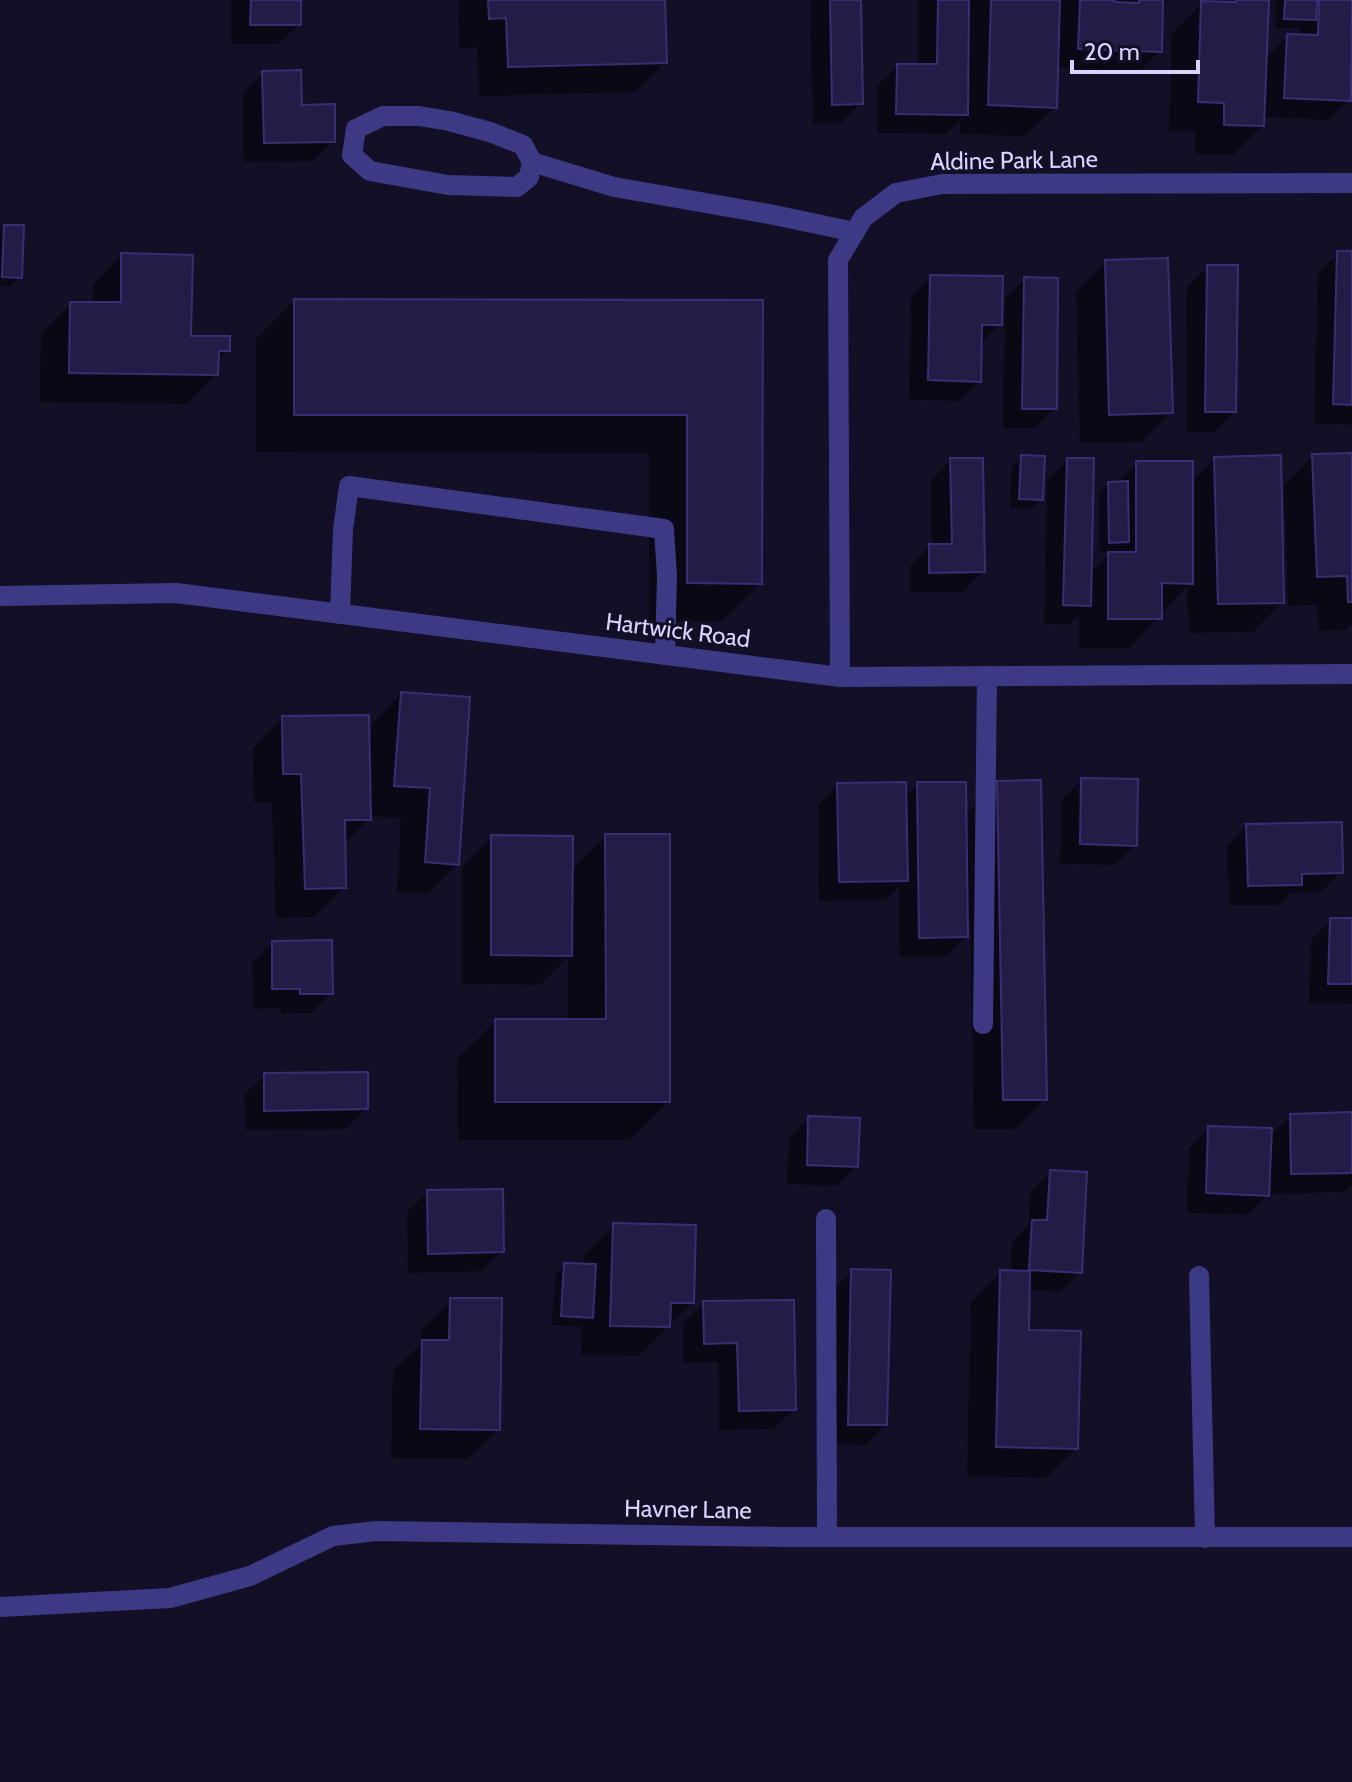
<svg xmlns="http://www.w3.org/2000/svg" width="1352" height="1782" font-family="Cabin,sans-serif">
	<style>
		.shadow { fill: #0007 }
		.building { fill: #241b47; stroke: #3b2d73; stroke-width: 2 }
		.lines { fill: none; stroke-linecap: round; stroke-linejoin: round }
		.minor { stroke: #3d3a85; stroke-width: 20 }
		.labels { text-anchor: middle; dominant-baseline: central; stroke-width: 6; stroke-linejoin: round; paint-order: stroke }
		.street-label { font-size: 24px; fill: #d9d4ff; stroke: #130f26 }
	</style>
	<rect width="100%" height="100%" fill="#130f26"/>
	<g class="shadow">
		<path d="M231 0H299V24L279 44H231Z"/>
		<path d="M458 0H663L665 62 635 92 479 96 477 47 460 48Z"/>
		<path d="M810 0H859L861 103 841 123 813 124Z"/>
		<path d="M918 0H1112V4H1120L1121 0H1161L1160 51 1140 71 1056 68 1055 107 1025 136 960 134V120L946 134 877 133V86L897 66H918Z"/>
		<path d="M1208 0H1267L1265 59 1288 36H1299L1300 28H1276V0H1352L1349 100 1329 120 1263 117 1262 126 1233 155 1195 154V132L1169 131 1172 33 1202 3H1208Z"/>
		<path d="M263 73 333 141 313 161 244 162 243 93Z"/>
		<path d="M4 227 20 277 10 287 0 286V231Z"/>
		<path d="M1338 253H1352V425L1314 423 1318 273Z"/>
		<path d="M122 255 189 338 228 350 216 362V374L186 404 40 402 41 333 71 304H92L93 285Z"/>
		<path d="M1106 262 1171 412 1141 442 1080 443 1076 292Z"/>
		<path d="M1208 267 1234 412 1214 432H1186L1187 287Z"/>
		<path d="M931 277 1000 324 980 344 979 381 959 401 909 400 911 297Z"/>
		<path d="M1025 279 1055 408 1034 428H1003L1005 299Z"/>
		<path d="M294 301 761 302 760 583 722 621H649V453L256 452V339Z"/>
		<path d="M1352 455V624L1346 630 1319 631 1317 605 1288 606 1284 486 1313 456Z"/>
		<path d="M1022 457 1041 499 1031 509 1010 508 1012 467Z"/>
		<path d="M1215 459 1282 602 1253 632 1189 633 1187 586 1130 648H1079V615L1069 625 1044 624 1047 480 1068 460 1090 573 1107 556V552H1100L1099 493 1109 483H1117L1137 463 1191 483Z"/>
		<path d="M951 460 983 571 963 592H910V566L930 546H932L931 481Z"/>
		<path d="M401 694 458 864 428 893 397 892 401 818 369 816V819L343 845 344 887 314 917 276 918 272 803H254L253 748 283 718 371 739 372 724Z"/>
		<path d="M1082 780 1135 845 1115 865 1060 864 1061 800Z"/>
		<path d="M998 783 1045 1099 1015 1129H974L970 916H966V936L946 956 900 957 899 887 886 900 819 901 818 805 838 785 904 798 918 784 964 816Z"/>
		<path d="M1247 826 1341 872 1321 892 1291 893 1279 905H1229L1227 846Z"/>
		<path d="M606 836 668 1102 630 1140H458L457 1059 496 1021H568V957L540 985 462 984V867L492 837 570 872Z"/>
		<path d="M1331 920H1352V1004L1309 1003 1311 940Z"/>
		<path d="M272 943 331 993 311 1013 281 1014V1008L253 1009 252 963Z"/>
		<path d="M265 1075 366 1109 346 1129 245 1130 244 1095Z"/>
		<path d="M1352 1114V1185L1344 1192 1272 1194 1271 1176H1268L1267 1195 1247 1215 1187 1213 1189 1148 1209 1128 1269 1137 1291 1116Z"/>
		<path d="M809 1118 856 1166 836 1186 787 1184 789 1138Z"/>
		<path d="M1051 1172 1080 1272 1060 1292 1028 1290 1026 1332 1076 1448 1046 1478 967 1476 971 1302 1001 1272H1011L1012 1242 1029 1225 1030 1192Z"/>
		<path d="M428 1192 502 1251 482 1271 408 1273 407 1212Z"/>
		<path d="M614 1225 692 1303 639 1356 581 1355 582 1327 552 1325 555 1275 565 1265 584 1266V1255Z"/>
		<path d="M852 1271 885 1425 865 1445 829 1444 832 1291Z"/>
		<path d="M451 1300 498 1429 468 1459 391 1458 393 1371 421 1344V1330Z"/>
		<path d="M704 1303 794 1409 774 1429 719 1430 718 1362 684 1363 683 1323Z"/>
	</g>
	<g class="building">
		<path d="M251 0H301V25H250Z"/>
		<path d="M488 0H665L667 63 508 67 506 18 489 19Z"/>
		<path d="M830 0H861L863 104 832 105Z"/>
		<path d="M938 0H969L968 115 896 114 897 64H937Z"/>
		<path d="M991 0H1060L1057 108 988 105Z"/>
		<path d="M1080 0H1114V2L1139 3V0H1163L1162 52 1078 49Z"/>
		<path d="M1236 0H1269L1264 126 1224 125V103L1198 102 1201 1 1236 2Z"/>
		<path d="M1285 0H1317L1316 20 1284 19Z"/>
		<path d="M1319 0H1352L1351 101 1284 98 1287 34 1318 35Z"/>
		<path d="M301 70 302 105 335 104V142L264 143 262 71Z"/>
		<path d="M4 225H24L22 278 2 277Z"/>
		<path d="M1337 251H1352V405L1333 404Z"/>
		<path d="M121 253 193 255 191 336H230V351H219L218 375 69 373 70 302H121Z"/>
		<path d="M1168 258 1173 413 1109 415 1105 260Z"/>
		<path d="M1207 265H1238L1236 412H1205Z"/>
		<path d="M930 275 1003 276 1002 325H982L981 382 928 380Z"/>
		<path d="M1024 277 1058 278 1057 409H1022Z"/>
		<path d="M294 299 763 300 762 584 687 583V415H294Z"/>
		<path d="M1352 453V602H1348L1347 576 1317 577 1312 454Z"/>
		<path d="M1021 455 1045 456 1043 500 1019 499Z"/>
		<path d="M1281 455 1284 603 1218 604 1214 457Z"/>
		<path d="M950 458H983L985 572 929 573V544H952Z"/>
		<path d="M1067 458H1094L1091 606 1063 605Z"/>
		<path d="M1136 461H1193V584L1162 583V619H1108V552H1136Z"/>
		<path d="M1128 481 1129 542 1109 543 1108 482Z"/>
		<path d="M401 692 470 697 459 865 425 862 430 788 394 786Z"/>
		<path d="M369 715 371 820H345L346 888 305 889 301 774H283L282 716Z"/>
		<path d="M1081 778 1138 779 1137 846 1080 844Z"/>
		<path d="M1041 780 1047 1100H1003L997 781Z"/>
		<path d="M906 782 908 881 839 882 837 783Z"/>
		<path d="M917 782H966L968 937 919 938Z"/>
		<path d="M1342 822 1343 873 1302 874V885L1248 886 1246 824Z"/>
		<path d="M605 834H670V1102H495V1019H606Z"/>
		<path d="M491 835 573 836 572 956 491 955Z"/>
		<path d="M1330 918H1352V984H1328Z"/>
		<path d="M332 940 333 994H300V989H272V941Z"/>
		<path d="M368 1072V1109L264 1111V1073Z"/>
		<path d="M1352 1112V1173L1291 1174 1290 1114Z"/>
		<path d="M808 1116 860 1118 858 1167 807 1165Z"/>
		<path d="M1208 1126 1272 1128 1269 1196 1206 1193Z"/>
		<path d="M1050 1170 1087 1172 1082 1273 1029 1270 1032 1220H1047Z"/>
		<path d="M503 1189 504 1252 428 1254 427 1190Z"/>
		<path d="M613 1223 696 1225 694 1303H671L670 1327 610 1326Z"/>
		<path d="M564 1263 596 1264 593 1318 561 1316Z"/>
		<path d="M851 1269 891 1270 887 1425H848Z"/>
		<path d="M1000 1270 1030 1271 1029 1330 1081 1331 1078 1449 996 1447Z"/>
		<path d="M450 1298H502L500 1430 420 1429 422 1340H449Z"/>
		<path d="M794 1300 796 1410 739 1411 737 1343 704 1344 703 1301Z"/>
	</g>
	<g class="lines">
		<g class="minor">
			<path d="M532 162 529 177 517 187 448 185 370 171 352 155 356 129 383 116H419L449 121 490 132 523 145 532 162 614 187 769 214 855 232"/>
			<path d="M0 596 176 593 840 677 1352 674"/>
			<path d="M340 614 343 530 349 486 664 529 667 576 665 655"/>
			<path d="M840 677 838 260 863 218 896 193 942 184 1352 183"/>
			<path d="M983 1024 987 676"/>
			<path d="M826 1219 827 1537"/>
			<path d="M1199 1276 1205 1538"/>
			<path d="M0 1607 170 1598 250 1576 333 1536 376 1531 788 1537H1352"/>
		</g>
	</g>
	<g class="labels">
		<g class="street-label">
			<text transform="translate(1014 160) rotate(-1)">Aldine Park Lane</text>
			<text transform="translate(678 630) rotate(7)">Hartwick Road</text>
			<text transform="translate(688 1509) rotate(1)">Havner Lane</text>
		</g>
	</g>
	<path d="M1072 60v12h126v-12" fill="none" stroke="#d9d4ff" stroke-width="4"/>
	<text x="1084" y="60" font-size="24" fill="#d9d4ff" stroke="#130f26" stroke-width="6" paint-order="stroke">20 m</text>
</svg>
